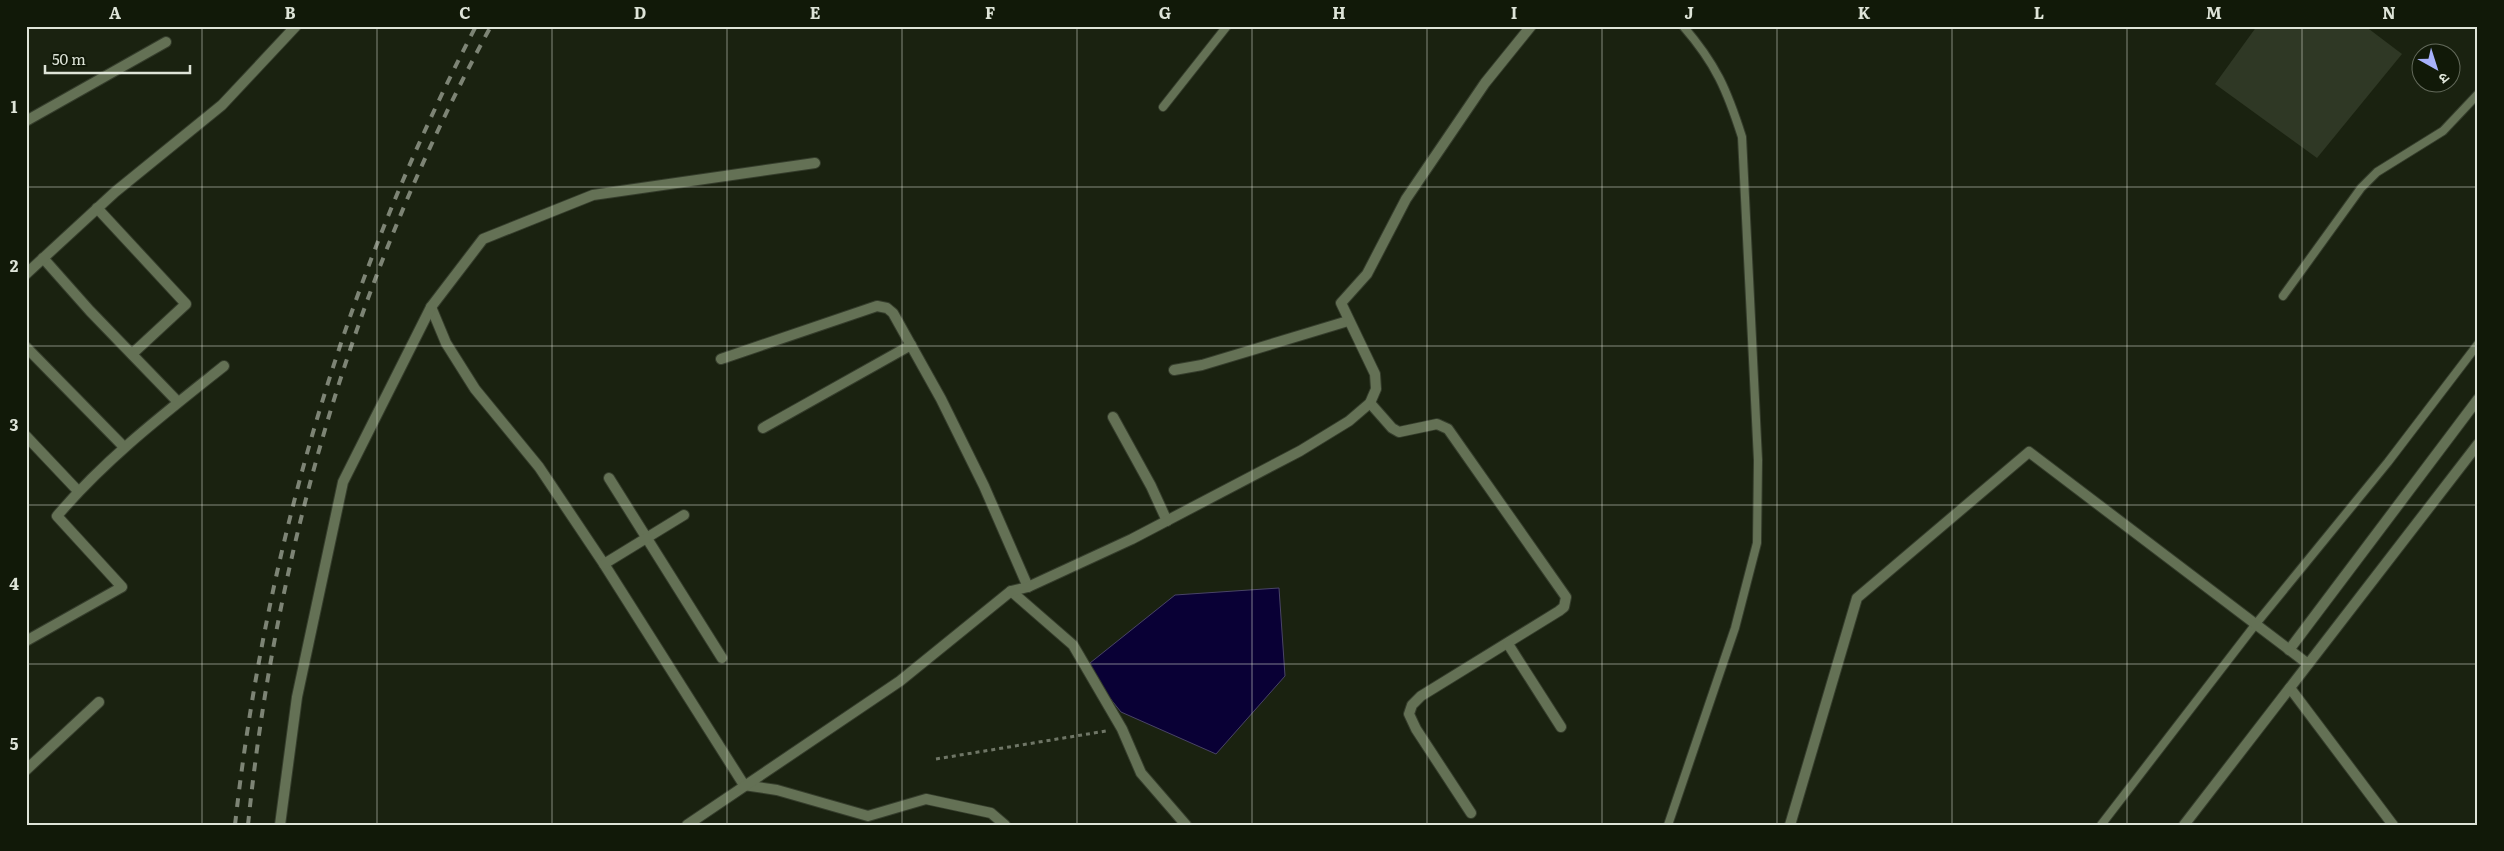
<svg xmlns="http://www.w3.org/2000/svg" width="2504" height="851" font-family="Literata,'Noto Sans Devanagari',serif">
	<style>
		.water { fill: #090035; stroke: #494466 }
		.building { fill: #2f3825 }
		.lines { fill: none; stroke-linecap: round; stroke-linejoin: round }
		.service-casing { stroke: #353d2c; stroke-width: 10 }
		.minor-casing { stroke: #353d2c; stroke-width: 12 }
		.path { stroke: #6f7666; stroke-width: 3; stroke-dasharray: 4 4; stroke-linecap: butt }
		.service { stroke: #647155; stroke-width: 8 }
		.minor { stroke: #647155; stroke-width: 10 }
		.rail { stroke: #7d8475; stroke-width: 4; stroke-dasharray: 9 9; stroke-linecap: butt }
		.grid { fill: none; stroke: #dee4d8; stroke-width: 1; stroke-opacity: 0.55 }
		.neatline { fill: none; stroke: #dee4d8; stroke-width: 2 }
		.grid-label { font-size: 16px; text-anchor: middle; font-weight: bold; fill: #dee4d8 }
	</style>
	<rect width="100%" height="100%" fill="#1a2210"/>
	<path class="water" d="M1279 588 1285 676 1216 754 1121 712 1085 667 1175 595Z"/>
	<path class="building" d="M2257 26H2365L2402 54 2317 158 2215 84Z"/>
	<g class="lines">
		<defs>
			<g id="service">
				<path d="M1163 107 1227 26"/>
				<path d="M2283 296 2361 188 2377 172 2443 131 2478 94"/>
				<path d="M1668 825 1735 628 1757 543 1758 460 1742 137C1727 90 1716 64 1683 26"/>
				<path d="M2101 825 2255 625 2388 462 2478 344"/>
			</g>
			<g id="minor">
				<path d="M26 121 166 42"/>
				<path d="M97 208 186 304 132 354"/>
				<path d="M43 258 90 311 178 402"/>
				<path d="M26 274 115 192 222 105 296 26"/>
				<path d="M431 307 446 343 475 389 539 467 604 564 744 785 777 790 868 816 926 799 991 813 1005 825"/>
				<path d="M26 347 124 447"/>
				<path d="M721 359 877 306 887 308 893 313 941 399 984 486 1028 587"/>
				<path d="M1174 370 1202 365 1348 321"/>
				<path d="M1370 403 1392 428 1399 432 1437 424 1448 429 1566 597 1564 607 1559 611 1421 696 1412 705 1409 714 1416 729 1471 813"/>
				<path d="M1113 417 1151 486 1167 521"/>
				<path d="M763 428 911 345"/>
				<path d="M26 436 78 491"/>
				<path d="M609 478 722 658"/>
				<path d="M604 564 684 515"/>
				<path d="M1011 591 1073 645 1122 729 1141 773 1186 825"/>
				<path d="M26 641 122 587 57 516C105 459 165 413 224 366"/>
				<path d="M1508 644 1561 727"/>
				<path d="M2289 650 2478 399"/>
				<path d="M2290 688 2393 825"/>
				<path d="M26 770 99 702"/>
				<path d="M280 825 297 697 343 482 431 307 483 239 593 195 815 163"/>
				<path d="M687 825 900 681 1011 591 1028 587 1132 539 1300 451 1349 421 1370 403 1376 389 1375 374 1341 303 1367 274 1406 199 1485 83 1531 26"/>
				<path d="M1790 825 1857 598 2029 452 2308 664"/>
				<path d="M2184 825 2478 444"/>
			</g>
		</defs>
		<use href="#service" class="service-casing"/>
		<use href="#minor" class="minor-casing"/>
		<path class="path" d="M936 759 1106 731"/>
		<use href="#service" class="service"/>
		<use href="#minor" class="minor"/>
		<g class="rail">
			<path d="M235 825C266 546 346 275 476 26"/>
			<path d="M248 825C276 548 357 271 491 26"/>
		</g>
	</g>
	<path class="grid" d="M202 26V825M377 26V825M552 26V825M727 26V825M902 26V825M1077 26V825M1252 26V825M1427 26V825M1602 26V825M1777 26V825M1952 26V825M2127 26V825M2302 26V825M26 187H2478M26 346H2478M26 505H2478M26 664H2478"/>
	<rect width="2504" height="851" fill="none" stroke="#111908" stroke-width="55"/>
	<g transform="translate(2436 68) rotate(141)"><circle r="24" fill="#111908" stroke="#636a5b"/>
	<path d="M0-4L9 19L0 12L-9 19Z" fill="#a7b1fc"/>
	<text y="-8" font-size="14" font-weight="bold" text-anchor="middle" fill="#dee4d8">उ</text>
	</g>
	<path d="M45 65v8h145v-8" fill="none" stroke="#dee4d8" stroke-width="2.5"/>
	<text x="52" y="65" font-size="15" fill="#dee4d8" stroke="#111908" stroke-width="4" paint-order="stroke">50 m</text>
	<rect x="28" y="28" width="2448" height="796" class="neatline"/>
	<g class="grid-label">
		<text x="115" y="19">A</text>
		<text x="290" y="19">B</text>
		<text x="465" y="19">C</text>
		<text x="640" y="19">D</text>
		<text x="815" y="19">E</text>
		<text x="990" y="19">F</text>
		<text x="1165" y="19">G</text>
		<text x="1339" y="19">H</text>
		<text x="1514" y="19">I</text>
		<text x="1689" y="19">J</text>
		<text x="1864" y="19">K</text>
		<text x="2039" y="19">L</text>
		<text x="2214" y="19">M</text>
		<text x="2389" y="19">N</text>
		<text x="14" y="113">1</text>
		<text x="14" y="272">2</text>
		<text x="14" y="431">3</text>
		<text x="14" y="590">4</text>
		<text x="14" y="750">5</text>
	</g>
</svg>
